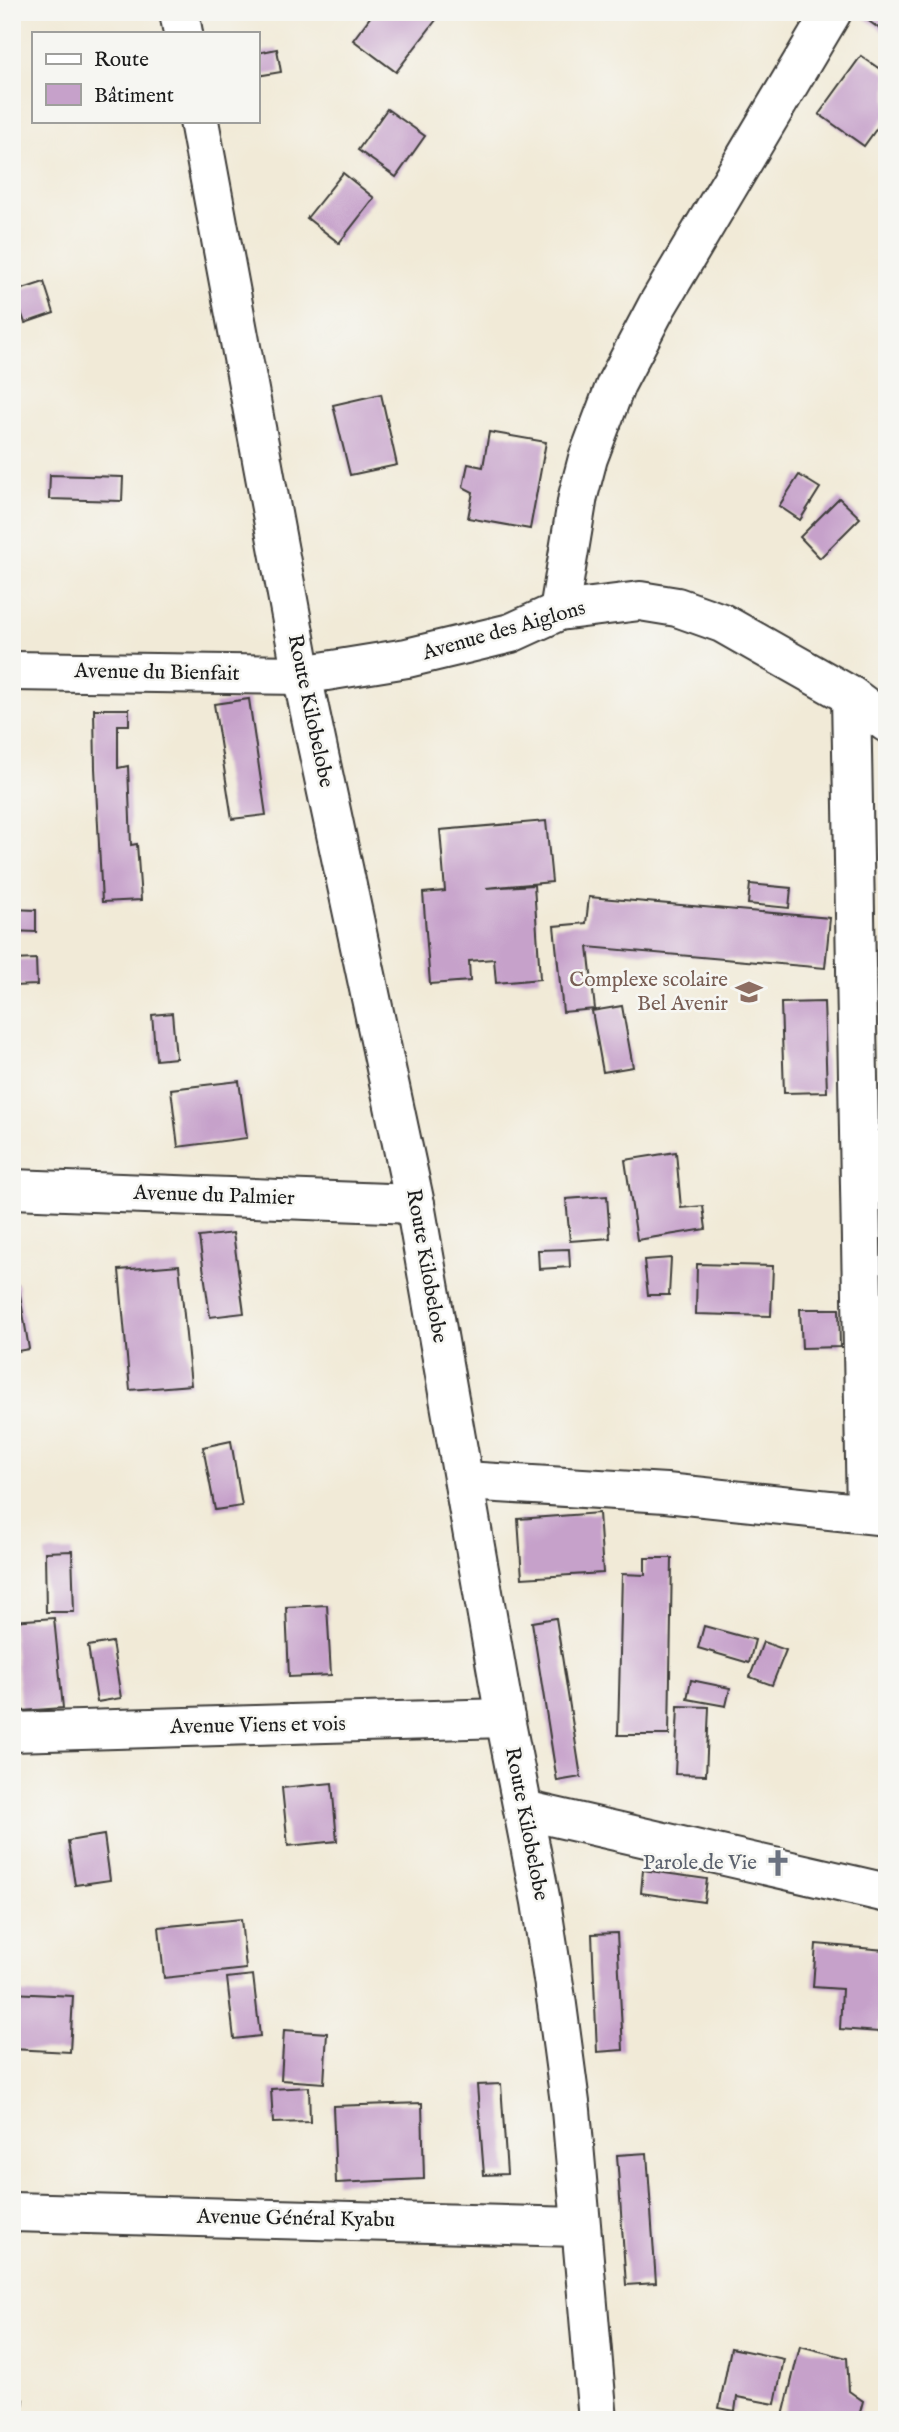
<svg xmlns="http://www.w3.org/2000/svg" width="899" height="2432" font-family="'IM FELL English',serif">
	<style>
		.building { fill: #c6a1ca }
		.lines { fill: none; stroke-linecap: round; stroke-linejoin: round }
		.street-casing { stroke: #3c3b38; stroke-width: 42 }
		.street { stroke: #fff; stroke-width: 38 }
		.labels { text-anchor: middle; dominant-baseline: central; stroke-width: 5; stroke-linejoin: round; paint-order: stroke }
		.street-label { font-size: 21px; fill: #1c1c1c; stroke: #f6f6f2 }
		.education-label { font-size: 21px; fill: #785e54; stroke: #f6f6f2; text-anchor: end }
		.worship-label { font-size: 21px; fill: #5b616d; stroke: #f6f6f2; text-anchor: end }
	</style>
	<rect width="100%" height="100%" fill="#f6f6f2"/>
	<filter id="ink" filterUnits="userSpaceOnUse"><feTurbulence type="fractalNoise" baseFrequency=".0143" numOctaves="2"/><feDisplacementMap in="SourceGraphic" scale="14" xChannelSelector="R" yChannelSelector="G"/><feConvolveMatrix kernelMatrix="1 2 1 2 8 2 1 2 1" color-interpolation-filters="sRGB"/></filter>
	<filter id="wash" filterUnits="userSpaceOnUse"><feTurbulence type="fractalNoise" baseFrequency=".00686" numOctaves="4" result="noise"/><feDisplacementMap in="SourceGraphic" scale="28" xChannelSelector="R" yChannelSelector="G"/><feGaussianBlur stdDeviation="1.57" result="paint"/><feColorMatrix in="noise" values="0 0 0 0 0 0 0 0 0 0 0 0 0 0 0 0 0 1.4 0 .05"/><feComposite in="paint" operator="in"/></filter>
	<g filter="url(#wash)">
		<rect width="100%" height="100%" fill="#f1ead7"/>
		<g id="blocks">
			<g class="building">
				<path d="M374 12H426L436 20 396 72 353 40Z"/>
				<path d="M856 12H887V34Z"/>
				<path d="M277 49 281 72 257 76V53Z"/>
				<path d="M861 56 887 74V114L864 146 819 114Z"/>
				<path d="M387 109 425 136 396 177 358 150Z"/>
				<path d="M343 173 374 198 339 243 307 218Z"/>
				<path d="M44 282 54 313 25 323 14 292Z"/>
				<path d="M381 394 397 465 350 475 333 405Z"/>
				<path d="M489 432 546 442 530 529 468 518 473 492 463 487 468 464 483 467Z"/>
				<path d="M50 475 123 477 122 501 49 499Z"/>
				<path d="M799 475 820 488 800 520 779 506Z"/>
				<path d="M839 498 860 518 820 558 800 537Z"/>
				<path d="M249 699 266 815 232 819 214 704Z"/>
				<path d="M94 709H129V725H118V768L128 766 131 845 137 844 141 900 102 902 95 768Z"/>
				<path d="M546 821 552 882 486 888 534 885 540 979 496 983 494 959 469 961 470 981 430 984 423 893 445 891 440 830Z"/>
				<path d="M750 884 791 888 789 908 748 904Z"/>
				<path d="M589 897 830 918 825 968 588 947 595 1009 563 1012 554 926 586 923Z"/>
				<path d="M12 909 36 910V932L12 931Z"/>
				<path d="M36 959 37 985 12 986V960Z"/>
				<path d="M824 1002 827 1092 784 1093 781 1003Z"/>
				<path d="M622 1006 633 1067 603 1072 592 1011Z"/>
				<path d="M172 1013 176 1058 156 1060 152 1015Z"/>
				<path d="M239 1081 247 1138 178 1147 171 1089Z"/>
				<path d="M676 1152 681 1208 703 1206 706 1229 637 1240 625 1160Z"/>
				<path d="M607 1196 610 1238 570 1241 566 1199Z"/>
				<path d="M233 1233 244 1313 210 1317 199 1237Z"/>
				<path d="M569 1249 570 1267 539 1269 538 1250Z"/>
				<path d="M671 1258 669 1295H648L644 1260Z"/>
				<path d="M697 1264 773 1266 771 1316 696 1314Z"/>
				<path d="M179 1265 191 1385 130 1390 119 1270Z"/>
				<path d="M18 1283 29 1349 12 1352V1284Z"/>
				<path d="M800 1309H839L840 1347 802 1348Z"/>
				<path d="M231 1441 242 1506 215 1510 203 1447Z"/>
				<path d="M599 1513 603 1573 522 1578 518 1519Z"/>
				<path d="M72 1551 74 1612H46L45 1552Z"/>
				<path d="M645 1558H672L669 1735H618L622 1574 645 1575Z"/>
				<path d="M327 1605 331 1675 289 1677 286 1607Z"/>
				<path d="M54 1618 63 1708 21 1711 12 1621Z"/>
				<path d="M556 1618 581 1777 557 1781 532 1622Z"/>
				<path d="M704 1626 755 1640 749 1663 698 1648Z"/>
				<path d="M112 1642 121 1698 97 1702 88 1646Z"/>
				<path d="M763 1642 786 1650 772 1685 750 1677Z"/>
				<path d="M691 1680 730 1688 726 1706 687 1699Z"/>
				<path d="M678 1706 709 1707 706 1775 675 1774Z"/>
				<path d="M332 1783 337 1841 288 1846 282 1788Z"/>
				<path d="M104 1835 110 1880 75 1885 68 1841Z"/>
				<path d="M643 1870 707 1879 704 1902 641 1893Z"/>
				<path d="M241 1919 246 1969 164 1978 159 1927Z"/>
				<path d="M617 1933 623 2050 597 2052 592 1934Z"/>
				<path d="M816 1944 885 1950 879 2032 840 2029 842 1989 813 1987Z"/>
				<path d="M253 1975 260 2036 234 2039 227 1978Z"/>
				<path d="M12 1993 73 1996 70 2052 12 2049Z"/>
				<path d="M284 2030 327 2033 324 2083 281 2080Z"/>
				<path d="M501 2084 507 2174 484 2175 477 2085Z"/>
				<path d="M309 2087 310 2122 273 2123 271 2089Z"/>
				<path d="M422 2103 424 2179 336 2183 333 2106Z"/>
				<path d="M647 2153 656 2283 626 2285 617 2155Z"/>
				<path d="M800 2346 847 2358 849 2391 863 2401 858 2420H782Z"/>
				<path d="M731 2348 784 2359 775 2404 737 2397 735 2411 719 2408Z"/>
				<path d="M12 2399 24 2400 21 2420H12Z"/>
			</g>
		</g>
	</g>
	<g filter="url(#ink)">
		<use href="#blocks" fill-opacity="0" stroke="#3c3b38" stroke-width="2"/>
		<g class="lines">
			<defs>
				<g id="street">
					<path d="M179 12 183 33"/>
					<path d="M199 121 302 675 415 1204 505 1718 541 1902 557 2005 571 2110 598 2420"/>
					<path d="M559 611 578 496 588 458 616 384 657 306 832 12"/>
					<path d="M12 671 302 675 407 658 511 633 559 611 640 601 677 607 722 623 851 696 887 723"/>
					<path d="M851 696 866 1513"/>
					<path d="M12 1189 415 1204"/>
					<path d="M465 1481 666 1493 887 1516"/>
					<path d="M12 1732 505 1718"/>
					<path d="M524 1810 887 1893"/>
					<path d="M12 2212 580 2227"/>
				</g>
			</defs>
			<use href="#street" class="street-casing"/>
			<use href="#street" class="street"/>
		</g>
	</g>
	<defs>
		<symbol id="school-bare" viewBox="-9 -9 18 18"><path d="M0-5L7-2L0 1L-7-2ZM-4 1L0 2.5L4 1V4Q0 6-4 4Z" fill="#8d6e63" stroke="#f6f6f2" stroke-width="2.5" paint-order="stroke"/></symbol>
		<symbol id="church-bare" viewBox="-9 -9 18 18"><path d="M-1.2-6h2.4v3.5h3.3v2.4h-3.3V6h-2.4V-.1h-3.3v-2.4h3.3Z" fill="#6b7280" stroke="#f6f6f2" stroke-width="2.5" paint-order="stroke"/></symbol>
	</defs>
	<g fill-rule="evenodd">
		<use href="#school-bare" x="730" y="973" width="38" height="38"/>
		<use href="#church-bare" x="759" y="1844" width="38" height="38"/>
	</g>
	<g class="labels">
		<g class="street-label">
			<text transform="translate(504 631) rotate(-16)">Avenue des Aiglons</text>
			<text transform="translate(157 673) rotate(1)">Avenue du Bienfait</text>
			<text transform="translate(310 711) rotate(78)">Route Kilobelobe</text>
			<text transform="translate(214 1196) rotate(2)">Avenue du Palmier</text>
			<text transform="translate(426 1266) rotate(80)">Route Kilobelobe</text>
			<text transform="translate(258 1726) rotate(-1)">Avenue Viens et vois</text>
			<text transform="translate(526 1824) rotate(79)">Route Kilobelobe</text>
			<text transform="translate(296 2219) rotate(1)">Avenue Général Kyabu</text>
		</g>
		<g class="education-label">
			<text x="728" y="980">Complexe scolaire<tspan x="728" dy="24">Bel Avenir</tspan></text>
		</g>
		<g class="worship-label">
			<text x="757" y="1863">Parole de Vie</text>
		</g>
	</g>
	<rect width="899" height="2432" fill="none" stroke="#f6f6f2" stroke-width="42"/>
	<rect x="32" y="32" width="228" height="91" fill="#f6f6f2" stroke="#9f9f9c" stroke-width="2"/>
	<rect x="46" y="54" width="35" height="10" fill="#ffffff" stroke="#9f9f9c" stroke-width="2"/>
	<text x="94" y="66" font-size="21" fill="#1c1c1c">Route</text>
	<rect x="46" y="84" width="35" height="21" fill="#c6a1ca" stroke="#9f9f9c" stroke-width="2"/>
	<text x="94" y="102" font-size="21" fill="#1c1c1c">Bâtiment</text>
</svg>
